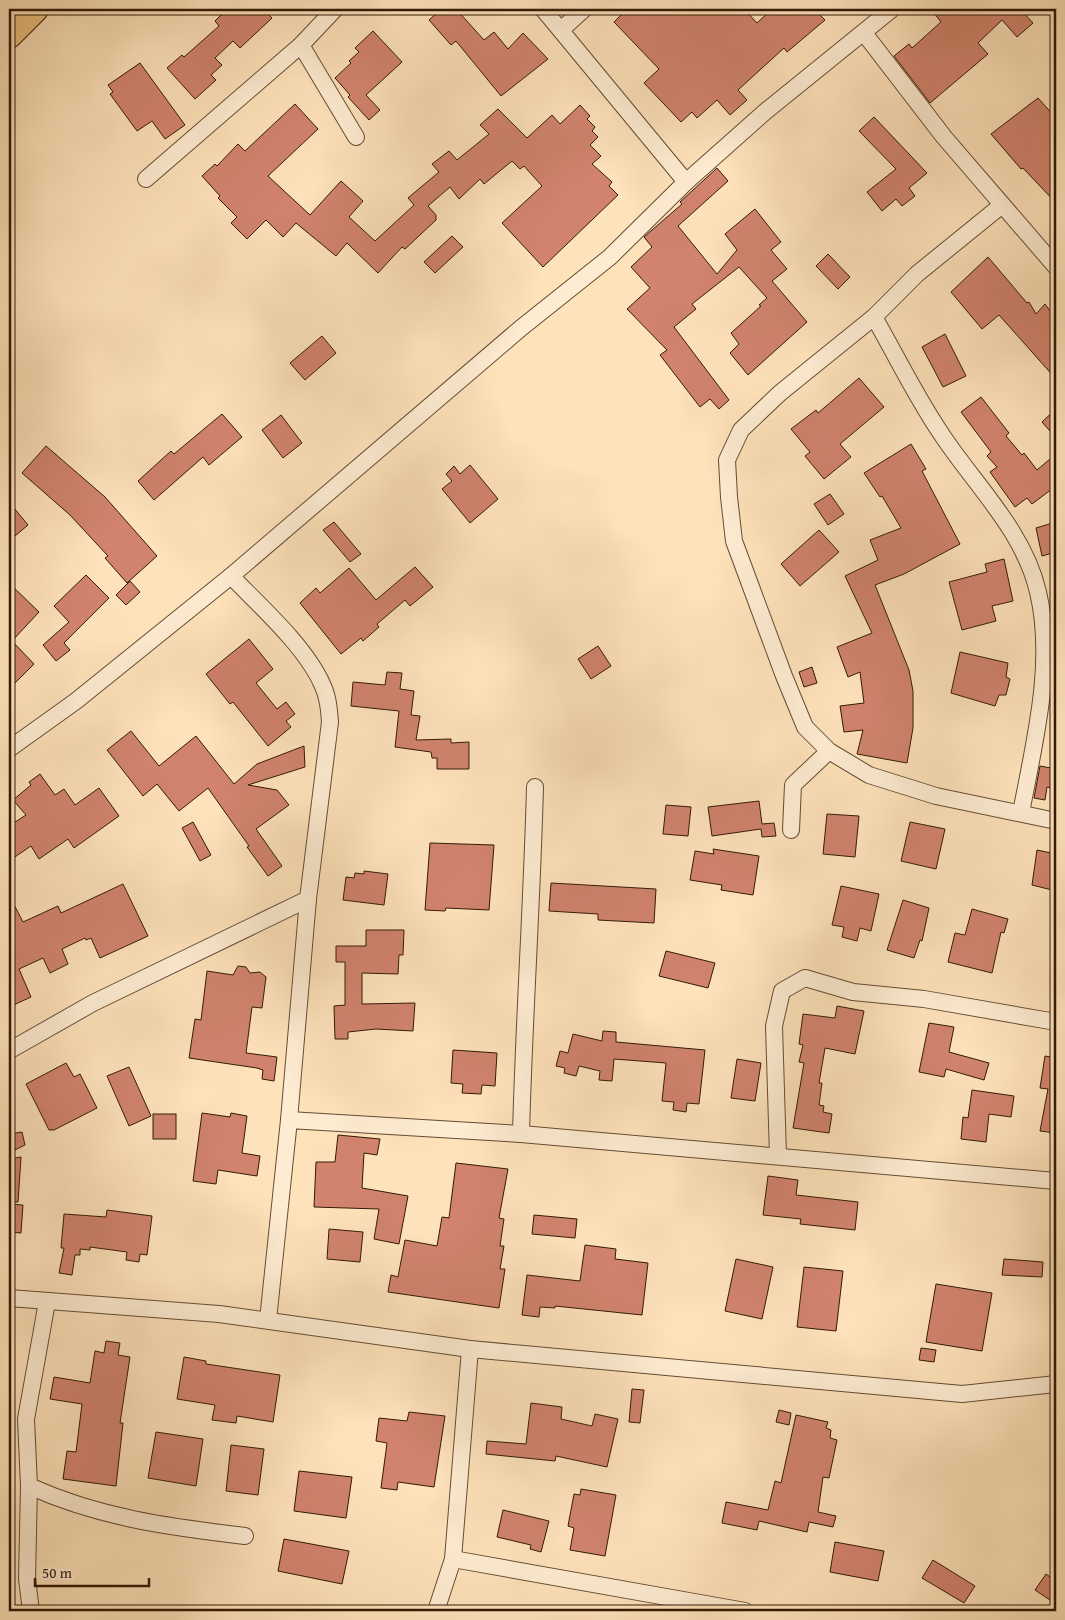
<svg xmlns="http://www.w3.org/2000/svg" width="1065" height="1620" font-family="'Gentium Book Plus',serif">
	<style>
		.building { fill: #d1836d; stroke: #321a06 }
		.lines { fill: none; stroke-linecap: round; stroke-linejoin: round }
		.street-casing { stroke: #654c33; stroke-width: 18 }
		.primary-casing { stroke: #321a06; stroke-width: 28 }
		.street { stroke: #feecd2; stroke-width: 16 }
		.primary { stroke: #efc17d; stroke-width: 26 }
	</style>
	<rect width="100%" height="100%" fill="#fee2ba"/>
	<filter id="stains"><feTurbulence type="fractalNoise" baseFrequency=".004" numOctaves="4"/><feColorMatrix values="0 0 0 0 .2 0 0 0 0 .09 0 0 0 0 .02 0 0 0 .5 -.17"/></filter>
	<radialGradient id="worn" r=".72"><stop offset=".6" stop-color="#630" stop-opacity="0"/><stop offset="1" stop-color="#630" stop-opacity=".3"/></radialGradient>
	<g class="building">
		<path d="M227 9H263L272 18 240 48 233 41 215 58 222 65 211 75 216 80 195 99 167 68 182 55 184 57 219 26 215 21Z"/>
		<path d="M442 9H456L484 40 494 32 508 49 523 33 548 59 501 96 456 41 451 45 429 20Z"/>
		<path d="M627 9H744L757 23 772 9H814L825 20 787 52 784 48 738 90 747 100 730 115 717 100 697 118 692 112 681 122 644 83 659 69 614 22Z"/>
		<path d="M931 9H1020L1033 23 1017 37 1002 20 978 43 988 54 930 103 894 56 909 44 912 48 941 22Z"/>
		<path d="M373 31 402 62 366 95 380 110 369 120 348 97 350 95 335 78 351 63 349 61 359 52 355 48Z"/>
		<path d="M140 63 185 125 165 139 152 121 137 131 110 94 113 92 108 85Z"/>
		<path d="M1038 98 1056 118V203L1023 168 1021 169 991 134Z"/>
		<path d="M295 104 318 129 268 176 310 215 341 181 363 201 349 217 375 241 414 205 408 198 439 172 432 164 449 151 457 160 489 134 480 125 498 109 527 138 552 115 560 124 580 105 590 116 587 119 595 127 592 131 598 137 590 145 601 156 592 164 612 182 609 186 618 195 543 267 502 223 542 186 524 166 520 169 512 161 484 184 480 179 459 199 450 187 428 206 436 215V220L405 249 402 247 378 273 347 243 336 256 296 223 283 237 266 220 247 239 231 223 237 217 218 198 220 196 202 176 215 164 217 166 238 144 245 151Z"/>
		<path d="M874 117 927 173 909 188 915 196 902 206 896 199 882 211 867 192 896 169 859 131Z"/>
		<path d="M717 168 728 181 678 226 717 274 737 250 725 234 755 209 781 242 771 250 787 269 772 281 807 322 748 375 730 353 739 344 731 333 761 306 759 305 767 298 739 267 692 304 696 309 674 327 729 400 719 409 710 399 700 407 660 355 667 350 627 309 650 288 631 267 652 247 644 237 682 204 680 202Z"/>
		<path d="M452 236 463 247 435 273 424 262Z"/>
		<path d="M828 254 850 277 838 289 816 266Z"/>
		<path d="M988 257 1027 303 1029 302 1036 314 1045 304 1056 319V379L999 315 982 329 951 292Z"/>
		<path d="M945 334 966 376 943 387 922 347Z"/>
		<path d="M322 336 336 353 305 380 290 363Z"/>
		<path d="M859 378 884 407 840 444 851 457 824 479 805 456 810 452 791 429 816 410 818 413Z"/>
		<path d="M981 397 1009 433 1006 436 1022 455 1024 453 1037 470 1056 454V486L1032 504 1027 498 1015 507 990 472 997 467 987 456 991 452 961 412Z"/>
		<path d="M1056 409V438L1042 422Z"/>
		<path d="M222 414 242 437 209 465 203 457 154 500 138 481 171 451 174 454Z"/>
		<path d="M281 415 302 443 283 458 262 430Z"/>
		<path d="M911 444 926 469 922 471 960 544 904 574 875 585 909 670 913 691V728L907 763 857 754 863 730 844 732 840 706 864 703 860 672 848 677 837 647 872 633 845 576 878 560 870 540 901 528 882 496 880 497 864 473Z"/>
		<path d="M46 446 105 497 157 556 127 583 105 558 108 556 70 515 22 473Z"/>
		<path d="M470 465 498 499 470 523 442 489 452 481 446 474 454 466 460 474Z"/>
		<path d="M830 494 844 514 828 525 814 504Z"/>
		<path d="M9 502 28 525 9 541Z"/>
		<path d="M334 522 361 554 350 562 323 530Z"/>
		<path d="M1056 522V552L1042 556 1036 528Z"/>
		<path d="M819 530 839 552 800 586 781 564Z"/>
		<path d="M1004 559 1013 601 992 606 996 621 962 630 949 582 987 572 985 564Z"/>
		<path d="M415 567 433 587 410 606 405 600 377 624 379 627 363 641 361 638 341 654 300 603 316 588 320 593 349 568 376 600Z"/>
		<path d="M86 575 109 598 64 643 70 650 56 661 43 645 69 622 54 606Z"/>
		<path d="M130 581 140 592 126 605 116 595Z"/>
		<path d="M9 583 39 612 12 641 34 664 9 689Z"/>
		<path d="M249 639 273 669 256 683 277 709 286 702 295 714 286 721 291 727 268 746 233 702 230 704 206 674Z"/>
		<path d="M598 646 611 666 591 679 578 659Z"/>
		<path d="M960 652 1008 663 1006 677 1010 679 1006 695H999L995 706 951 693Z"/>
		<path d="M812 667 817 683 804 687 799 672Z"/>
		<path d="M387 672 402 673 400 689 414 691 411 715 420 716 416 740 451 739V743L469 742V769H437V758H432L431 752 395 747 399 711 351 706 353 682 385 685Z"/>
		<path d="M131 731 159 766 196 736 234 784 257 764 304 746 305 767 248 785 277 790 289 805 256 829 282 866 268 876 247 847 249 846 208 788 179 811 157 784 143 796 107 750Z"/>
		<path d="M1040 766 1056 769V789L1047 787 1045 800 1034 798Z"/>
		<path d="M40 774 55 795 64 789 75 805 99 788 119 816 74 848 68 839 39 859 31 846 9 861V826L26 815 13 800 31 785 29 782Z"/>
		<path d="M759 801 762 824 774 823 776 836 762 837 761 829 712 836 708 807Z"/>
		<path d="M666 805 691 807 688 836 663 834Z"/>
		<path d="M827 814 859 816 855 857 823 854Z"/>
		<path d="M193 822 211 855 200 861 182 828Z"/>
		<path d="M910 822 945 829 936 869 901 861Z"/>
		<path d="M430 843 494 845 489 910 446 908 445 911 425 910Z"/>
		<path d="M713 849 759 856 753 895 721 890 722 885 690 880 695 851 714 854Z"/>
		<path d="M1037 850 1056 854V891L1032 885Z"/>
		<path d="M364 871 388 874 384 905 343 900 346 877 354 878 355 873 364 874Z"/>
		<path d="M551 883 656 889 654 923 598 920V914L549 911Z"/>
		<path d="M123 884 148 936 100 958 91 938 86 940 85 938 62 949 68 964 50 973 43 958 19 969 31 997 9 1007V895L23 922 58 906 61 913Z"/>
		<path d="M841 886 879 894 871 931 860 928 857 941 842 937 844 927 832 925Z"/>
		<path d="M903 900 929 908 922 941 920 940 914 958 887 950Z"/>
		<path d="M972 909 1008 919 1004 933 1001 932 992 973 948 962 955 933 965 935Z"/>
		<path d="M366 930H404L403 955H399L398 974 362 973V1004L415 1003 413 1031 376 1029 348 1032V1039H335L334 1006 345 1005V962H336V946H366Z"/>
		<path d="M666 951 715 963 708 988 659 976Z"/>
		<path d="M238 966 246 967 250 973 260 972 266 977 262 1008 252 1007 246 1053 277 1057 274 1081 262 1079 263 1070 257 1068 189 1058 195 1019 201 1020 207 971 233 975Z"/>
		<path d="M837 1006 864 1011 855 1054 825 1048 819 1083H822L819 1105 824 1106 823 1112 832 1114 829 1133 793 1128 804 1063 799 1062 803 1045 799 1044 803 1014 835 1018Z"/>
		<path d="M929 1023 954 1027 949 1052 989 1063 984 1080 946 1069 944 1077 919 1072Z"/>
		<path d="M603 1031 616 1032V1042L705 1050 699 1104 687 1103 686 1112 673 1110 674 1102 662 1101 666 1063 614 1059 612 1081 599 1080 600 1071 579 1066 576 1076 564 1073 565 1068 556 1066 560 1051 568 1053 573 1034 602 1041Z"/>
		<path d="M453 1050 497 1053 495 1086 482 1085 481 1094 462 1093 463 1084 451 1083Z"/>
		<path d="M1045 1056 1056 1058V1133L1040 1131 1048 1089 1040 1088Z"/>
		<path d="M737 1059 761 1063 755 1101 731 1098Z"/>
		<path d="M66 1063 74 1077 80 1074 97 1108 54 1130H49L26 1084Z"/>
		<path d="M129 1067 151 1116 129 1126 107 1076Z"/>
		<path d="M972 1090 1014 1096 1011 1117 989 1114 986 1142 961 1139 963 1117 968 1118Z"/>
		<path d="M202 1113 230 1117 231 1113 247 1116 242 1153 260 1156 257 1176 218 1170 216 1184 193 1181Z"/>
		<rect x="153" y="1114" width="23" height="25"/>
		<path d="M22 1132 25 1145 9 1153V1134Z"/>
		<path d="M338 1135 380 1139 377 1155 364 1153 362 1188 408 1196 399 1244 374 1239 379 1209 314 1207 316 1162H335Z"/>
		<path d="M21 1157 18 1202H9V1159Z"/>
		<path d="M456 1163 508 1169 499 1218 504 1219 500 1246H504L500 1269H505L499 1308 388 1292 391 1275 398 1277 405 1240 437 1246 442 1217 449 1218Z"/>
		<path d="M768 1176 798 1180 796 1195 858 1202 855 1230 800 1224 801 1219 763 1215Z"/>
		<path d="M9 1204 23 1205 21 1233 9 1232Z"/>
		<path d="M107 1210 152 1216 147 1255 140 1254 139 1262 126 1260 127 1252 90 1247V1250L80 1249V1255H75L72 1275 59 1273 64 1248H61L64 1214 106 1217Z"/>
		<path d="M534 1215 577 1219 575 1238 532 1234Z"/>
		<path d="M329 1229 363 1232 360 1262 327 1259Z"/>
		<path d="M585 1245 616 1249 615 1259 648 1263 642 1315 555 1306V1308L540 1307 539 1317 522 1315 527 1275 580 1281Z"/>
		<path d="M736 1259 773 1267 762 1319 725 1311Z"/>
		<path d="M1004 1259 1043 1262 1042 1277 1002 1275Z"/>
		<path d="M804 1267 843 1271 836 1331 797 1327Z"/>
		<path d="M936 1284 992 1293 982 1351 926 1342Z"/>
		<path d="M106 1341 120 1343 118 1355 130 1357 120 1423H123L116 1486 63 1479 67 1451 76 1452 82 1404 50 1399 54 1377 90 1383 95 1351 104 1353Z"/>
		<path d="M921 1348 936 1350 934 1362 919 1360Z"/>
		<path d="M184 1357 206 1361V1364L280 1375 273 1422 237 1416 236 1423 212 1420 215 1405 177 1399Z"/>
		<path d="M632 1389 644 1390 640 1423 629 1422Z"/>
		<path d="M531 1403 562 1407 561 1419 592 1426 595 1414 618 1419 607 1467 556 1456 555 1461 486 1454 487 1441 526 1444Z"/>
		<path d="M779 1410 791 1413 789 1425 776 1422Z"/>
		<path d="M409 1412 445 1416 434 1487 398 1482 397 1490 381 1488 387 1443 376 1441 379 1418 407 1421Z"/>
		<path d="M796 1415 828 1422 826 1428 831 1430 830 1438 837 1440 829 1478 823 1477 818 1512 836 1516 833 1527 809 1522 807 1532 759 1521 757 1530 722 1523 726 1502 768 1510 775 1481 781 1483Z"/>
		<path d="M156 1432 203 1439 196 1486 148 1478Z"/>
		<path d="M231 1445 264 1449 258 1495 226 1491Z"/>
		<path d="M299 1471 352 1477 346 1518 294 1511Z"/>
		<path d="M581 1489 616 1495 605 1556 570 1550 574 1528 568 1526 574 1494 580 1495Z"/>
		<path d="M503 1510 549 1521 541 1552 530 1549 531 1545 497 1537Z"/>
		<path d="M284 1539 349 1551 342 1584 278 1571Z"/>
		<path d="M835 1542 884 1551 878 1581 830 1572Z"/>
		<path d="M933 1560 975 1586 964 1603 922 1578Z"/>
		<path d="M1046 1574 1056 1581V1604L1035 1590Z"/>
	</g>
	<g class="lines">
		<defs>
			<g id="street">
				<path d="M543 9 686 182"/>
				<path d="M562 29 584 9"/>
				<path d="M864 33 944 137 1056 267"/>
				<path d="M301 45 356 137"/>
				<path d="M146 179 301 45 335 9"/>
				<path d="M1002 205 917 274 874 317 780 393 741 430 727 460 729 497 734 541 784 676 805 727 829 751 869 775 936 796 1056 821"/>
				<path d="M874 317C897 357 916 397 942 435 975 485 1024 531 1038 592 1055 663 1034 743 1021 813"/>
				<path d="M231 576C260 606 305 646 322 684 328 696 329 709 330 722L308 899 289 1120"/>
				<path d="M9 749 76 701 231 576 521 328 610 257 686 182 766 111 892 9"/>
				<path d="M791 830 793 785 829 751"/>
				<path d="M12 1049 93 1003 308 899"/>
				<path d="M521 1134C524 1018 532 903 535 787"/>
				<path d="M778 1156 774 1026 782 991 805 978 853 992 924 999 1056 1022"/>
				<path d="M9 1298 219 1314 470 1349 962 1394 1056 1384"/>
				<path d="M47 1302 26 1419 29 1486C100 1518 169 1527 245 1536"/>
				<path d="M268 1320 289 1120 521 1134 1056 1181"/>
				<path d="M29 1486 27 1579 31 1611"/>
				<path d="M453 1559 745 1611"/>
				<path d="M436 1611 453 1559 470 1349"/>
			</g>
			<path id="primary" d="M9 35 35 9"/>
		</defs>
		<use href="#street" class="street-casing"/>
		<use href="#primary" class="primary-casing"/>
		<use href="#street" class="street"/>
		<use href="#primary" class="primary"/>
	</g>
	<rect width="1065" height="1620" fill="none" stroke="#fee2ba" stroke-width="30"/>
	<rect x="10" y="10" width="1045" height="1600" fill="none" stroke="#321a06" stroke-width="2.5"/>
	<rect x="15" y="15" width="1035" height="1590" fill="none" stroke="#321a06"/>
	<path d="M35 1578v8h114v-8" fill="none" stroke="#321a06" stroke-width="2.5"/>
	<text x="42" y="1578" font-size="15" fill="#321a06" stroke="#feecd2" stroke-width="4" paint-order="stroke">50 m</text>
	<rect width="100%" height="100%" filter="url(#stains)"/>
	<rect width="100%" height="100%" fill="url(#worn)"/>
</svg>
